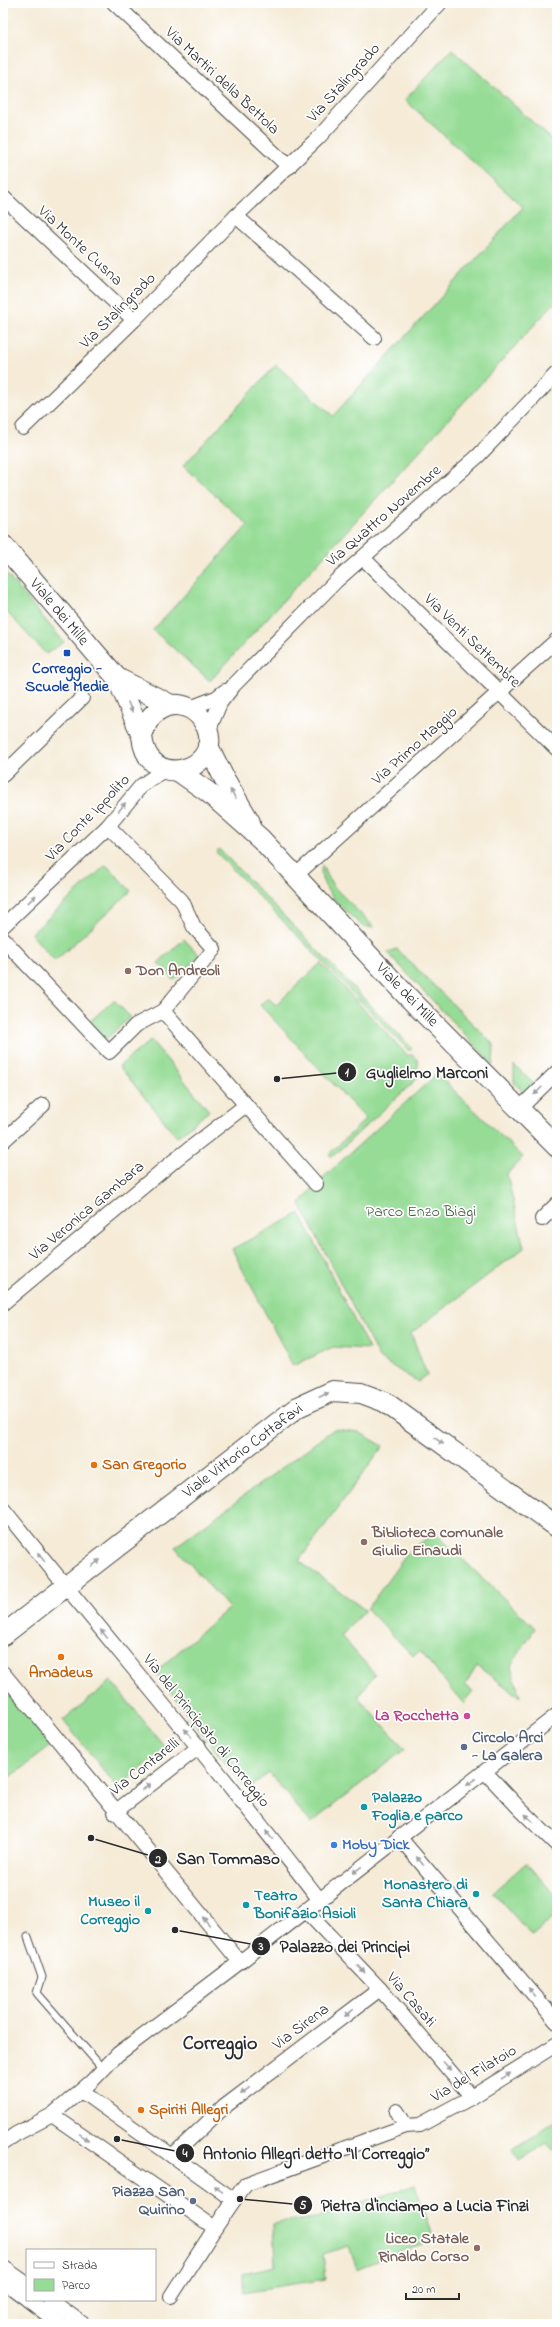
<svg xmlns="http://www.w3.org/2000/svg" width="560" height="2327" font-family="'Indie Flower',sans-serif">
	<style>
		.green { fill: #96dc96; stroke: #608460 }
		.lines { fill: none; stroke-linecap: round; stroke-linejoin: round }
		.lane-casing { stroke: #494845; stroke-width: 9 }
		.street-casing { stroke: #494845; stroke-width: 16 }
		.secondary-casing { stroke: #494845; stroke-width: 22 }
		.lane { stroke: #fff; stroke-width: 7 }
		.street { stroke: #fff; stroke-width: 14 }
		.secondary { stroke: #fff; stroke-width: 20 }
		.oneway { fill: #a0a0a0 }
		.transit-dot { fill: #1a4fb4; stroke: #fff; stroke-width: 1.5 }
		.education-dot { fill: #8d6e63; stroke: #fff; stroke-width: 1.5 }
		.food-dot { fill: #e8710a; stroke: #fff; stroke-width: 1.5 }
		.hotel-dot { fill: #d1479c; stroke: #fff; stroke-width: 1.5 }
		.service-dot { fill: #5c6f8a; stroke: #fff; stroke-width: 1.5 }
		.culture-dot { fill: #0f9aa8; stroke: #fff; stroke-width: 1.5 }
		.shop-dot { fill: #3f7fe0; stroke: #fff; stroke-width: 1.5 }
		.labels { text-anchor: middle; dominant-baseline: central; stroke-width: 3.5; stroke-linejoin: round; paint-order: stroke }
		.street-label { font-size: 16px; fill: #2b2b2b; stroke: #fff }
		.transit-label { font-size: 16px; font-weight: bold; fill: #164399; stroke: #fff }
		.education-label { font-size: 16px; font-weight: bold; fill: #785e54; stroke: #fff; text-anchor: start }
		.park-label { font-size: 16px; fill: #4b604b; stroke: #fff }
		.food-label { font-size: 16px; font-weight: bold; fill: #c56008; stroke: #fff; text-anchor: start }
		.hotel-label { font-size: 16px; font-weight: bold; fill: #b23c85; stroke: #fff; text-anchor: end }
		.service-label { font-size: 16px; font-weight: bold; fill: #4e5e75; stroke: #fff; text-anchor: start }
		.culture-label { font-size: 16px; font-weight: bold; fill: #0d838f; stroke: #fff; text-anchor: start }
		.shop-label { font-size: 16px; font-weight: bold; fill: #366cbe; stroke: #fff; text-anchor: start }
		.district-label { font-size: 20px; font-weight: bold; fill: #2b2b2b; stroke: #fff }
		.leader { fill: none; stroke: #2b2b2b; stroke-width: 1.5 }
		.callout-dot { fill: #2b2b2b; stroke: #fff; stroke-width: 1.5 }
		.mark-label { font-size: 12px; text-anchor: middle; font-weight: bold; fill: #fff }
		.callout-label { font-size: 17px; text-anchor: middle; font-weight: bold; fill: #2b2b2b; stroke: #fff; stroke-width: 3.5; stroke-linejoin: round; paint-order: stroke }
	</style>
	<rect width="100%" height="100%" fill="#fff"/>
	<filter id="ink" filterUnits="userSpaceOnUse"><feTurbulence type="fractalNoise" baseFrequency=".025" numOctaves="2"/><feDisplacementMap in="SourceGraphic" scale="8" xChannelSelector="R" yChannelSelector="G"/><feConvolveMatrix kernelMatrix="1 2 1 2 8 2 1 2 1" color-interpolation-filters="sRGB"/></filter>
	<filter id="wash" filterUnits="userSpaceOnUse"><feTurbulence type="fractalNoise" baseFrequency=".012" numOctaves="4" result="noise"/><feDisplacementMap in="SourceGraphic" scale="16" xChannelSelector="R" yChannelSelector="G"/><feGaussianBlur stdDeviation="0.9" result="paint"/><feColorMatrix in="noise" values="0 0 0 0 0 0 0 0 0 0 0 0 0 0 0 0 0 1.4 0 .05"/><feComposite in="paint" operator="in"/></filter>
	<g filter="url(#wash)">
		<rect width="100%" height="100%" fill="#f5ebd7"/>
		<g class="green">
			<path d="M452 49 557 144V300L210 681 153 630 248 525 183 466 276 365 333 416 523 207 405 100Z"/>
			<path d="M3 570 64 642 46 654 3 608Z"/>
			<path d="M219 849 412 1048 409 1051 216 852Z"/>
			<path d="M106 865 131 891 55 961 31 934Z"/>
			<path d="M322 865 333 886 374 927H363C348 912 315 888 322 865Z"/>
			<path d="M184 939 200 956 174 980 158 963Z"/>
			<path d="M397 949 494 1045 493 1065 387 952Z"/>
			<path d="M321 963 408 1056 411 1053 418 1061V1078L332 1157 329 1154 366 1119 260 1005 268 998 276 1005Z"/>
			<path d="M114 1000 130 1017 104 1041 88 1023Z"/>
			<path d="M151 1040 209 1111 177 1137 119 1066Z"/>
			<path d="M514 1065 536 1086 527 1096 514 1083Z"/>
			<path d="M437 1074 523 1157 507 1174 524 1248 411 1333 427 1375 418 1382 379 1358 300 1204 316 1184Z"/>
			<path d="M300 1213 369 1349 333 1347 293 1366 232 1249Z"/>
			<path d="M334 1429 359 1432 383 1446 299 1561 365 1610 341 1636 375 1674 358 1697 405 1749 311 1823 269 1773 246 1790 155 1672 229 1608 175 1547Z"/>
			<path d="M435 1533 535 1628 511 1666 520 1697 477 1666 465 1685 473 1691 463 1703 420 1651 413 1656 367 1609 409 1551Z"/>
			<path d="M3 1676 56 1741 3 1783Z"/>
			<path d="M111 1681 166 1748 118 1788 63 1720Z"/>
			<path d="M526 1863 557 1897V1914L532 1936 493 1892Z"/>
			<path d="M557 2120V2156L547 2143 519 2160 513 2149Z"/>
			<path d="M415 2185 434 2239 357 2269 349 2246 323 2254 326 2279 243 2292V2273L275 2266 273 2224 320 2217Z"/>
		</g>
	</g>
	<g filter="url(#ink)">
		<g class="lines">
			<defs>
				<path id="lane" d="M28 1937 42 1977 37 1993 103 2069"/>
				<g id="street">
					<path d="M114 3 289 167"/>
					<path d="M3 197 134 320"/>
					<path d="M236 216 374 338"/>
					<path d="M23 428 134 320 236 216 318 138 440 3"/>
					<path d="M363 558 557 749"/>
					<path d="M190 708 216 698 225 691"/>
					<path d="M208 732 220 703 234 685 336 581 478 456 557 373"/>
					<path d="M3 775 82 698"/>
					<path d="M108 826 182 901 194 927 214 949 163 1011 316 1184"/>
					<path d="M295 876 557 640"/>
					<path d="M3 926 108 826 141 786 165 769"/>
					<path d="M3 939 109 1052 136 1025 163 1011"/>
					<path d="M518 1110 557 1072"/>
					<path d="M3 1141 43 1105"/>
					<path d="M542 1219 557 1204"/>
					<path d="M3 1303 175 1160 246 1105"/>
					<path d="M3 1509C108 1640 217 1766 319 1899"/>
					<path d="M3 1673 240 1962"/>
					<path d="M485 1772 521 1810 557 1845"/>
					<path d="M115 1812 199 1747"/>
					<path d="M399 1837 557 2022"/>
					<path d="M305 1910 380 1989 472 2097"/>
					<path d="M52 2115 215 2228 234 2200 81 2091"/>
					<path d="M406 2126 420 2125 472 2097 557 2044"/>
					<path d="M3 2143 16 2134 52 2115 91 2082 118 2054 240 1962 557 1715"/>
					<path d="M172 2156 224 2107 380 1989"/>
					<path d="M234 2200 246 2184 406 2126 397 2111"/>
					<path d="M3 2267 27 2284"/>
					<path d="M3 2281 27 2299"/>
					<path d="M171 2296 215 2228"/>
					<path d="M28 2300 60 2324"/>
					<path d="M50 2300 83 2324"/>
				</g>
				<g id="secondary">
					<path d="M3 545 117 678 142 736C147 793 223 771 207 728 203 719 198 712 189 708 166 698 147 714 142 736"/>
					<path d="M117 678 171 705"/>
					<path d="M208 746 224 778 250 822"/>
					<path d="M178 771 208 792 261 839 405 994 557 1147"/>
					<path d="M3 1635 298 1407 333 1391 361 1393 385 1402 557 1527"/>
				</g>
			</defs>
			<use href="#lane" class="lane-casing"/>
			<use href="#street" class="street-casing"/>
			<use href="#secondary" class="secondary-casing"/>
			<use href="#lane" class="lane"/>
			<use href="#street" class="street"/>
			<use href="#secondary" class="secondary"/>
		</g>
		<defs><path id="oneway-solid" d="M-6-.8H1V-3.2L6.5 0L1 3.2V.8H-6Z"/></defs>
		<g class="oneway">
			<use href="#oneway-solid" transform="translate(130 707) rotate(67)"/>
			<use href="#oneway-solid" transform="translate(233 794) rotate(-121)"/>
			<use href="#oneway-solid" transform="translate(122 807) rotate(-52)"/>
			<use href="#oneway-solid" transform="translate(32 899) rotate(-44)"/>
			<use href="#oneway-solid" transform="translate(538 1091) rotate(135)"/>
			<use href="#oneway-solid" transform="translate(324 1395) rotate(-25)"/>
			<use href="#oneway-solid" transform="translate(439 1441) rotate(36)"/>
			<use href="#oneway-solid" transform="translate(41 1557) rotate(-129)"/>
			<use href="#oneway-solid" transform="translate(96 1563) rotate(-38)"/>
			<use href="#oneway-solid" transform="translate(104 1634) rotate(-130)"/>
			<use href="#oneway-solid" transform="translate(188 1733) rotate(-130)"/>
			<use href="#oneway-solid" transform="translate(471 1782) rotate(143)"/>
			<use href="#oneway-solid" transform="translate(146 1787) rotate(-38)"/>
			<use href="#oneway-solid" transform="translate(529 1818) rotate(-137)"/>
			<use href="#oneway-solid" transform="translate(269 1835) rotate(-128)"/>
			<use href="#oneway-solid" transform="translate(420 1861) rotate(-130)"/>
			<use href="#oneway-solid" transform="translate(357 1870) rotate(143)"/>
			<use href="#oneway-solid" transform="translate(206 1921) rotate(-130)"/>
			<use href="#oneway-solid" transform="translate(361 1969) rotate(46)"/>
			<use href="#oneway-solid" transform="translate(532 1992) rotate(-131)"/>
			<use href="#oneway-solid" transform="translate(349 2013) rotate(143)"/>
			<use href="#oneway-solid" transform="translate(447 2066) rotate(49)"/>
			<use href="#oneway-solid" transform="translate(506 2076) rotate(-32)"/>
			<use href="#oneway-solid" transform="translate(245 2091) rotate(143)"/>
			<use href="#oneway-solid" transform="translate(84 2137) rotate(35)"/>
			<use href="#oneway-solid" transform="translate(218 2189) rotate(-145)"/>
		</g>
	</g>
	<rect class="transit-dot" x="63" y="649" width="8" height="8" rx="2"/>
	<g class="education-dot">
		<circle cx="128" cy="971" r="4"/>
		<circle cx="364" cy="1542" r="4"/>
		<circle cx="477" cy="2248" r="4"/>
	</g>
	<g class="food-dot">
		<circle cx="94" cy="1465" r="4"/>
		<circle cx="61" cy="1657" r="4"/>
		<circle cx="141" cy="2110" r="4"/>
	</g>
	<circle class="hotel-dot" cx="467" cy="1716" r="4"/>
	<g class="service-dot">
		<circle cx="464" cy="1747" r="4"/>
		<circle cx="193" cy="2201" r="4"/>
	</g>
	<g class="culture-dot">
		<circle cx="364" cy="1807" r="4"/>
		<circle cx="476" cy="1894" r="4"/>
		<circle cx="246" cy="1905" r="4"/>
		<circle cx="148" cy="1911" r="4"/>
	</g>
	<circle class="shop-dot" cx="334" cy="1845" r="4"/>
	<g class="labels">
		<g class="street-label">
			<text transform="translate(222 81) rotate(43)">Via Martiri della Bettola</text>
			<text transform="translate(344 83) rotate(-48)">Via Stalingrado</text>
			<text transform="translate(80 246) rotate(43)">Via Monte Cusna</text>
			<text transform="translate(118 311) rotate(-45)">Via Stalingrado</text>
			<text transform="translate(384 516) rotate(-41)">Via Quattro Novembre</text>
			<text transform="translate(59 612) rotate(50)">Viale dei Mille</text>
			<text transform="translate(472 641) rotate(44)">Via Venti Settembre</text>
			<text transform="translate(415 746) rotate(-42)">Via Primo Maggio</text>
			<text transform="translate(88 818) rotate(-46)">Via Conte Ippolito</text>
			<text transform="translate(407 995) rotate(46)">Viale dei Mille</text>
			<text transform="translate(87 1211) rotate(-40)">Via Veronica Gambara</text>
			<text transform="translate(243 1451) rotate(-37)">Viale Vittorio Cottafavi</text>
			<text transform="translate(206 1731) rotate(51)">Via del Principato di Correggio</text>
			<text transform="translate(145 1767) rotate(-38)">Via Contarelli</text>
			<text transform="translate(411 2000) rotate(49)">Via Casati</text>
			<text transform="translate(301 2027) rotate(-37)">Via Sirena</text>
			<text transform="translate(474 2074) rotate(-31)">Via del Filatoio</text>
		</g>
		<g class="transit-label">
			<text x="67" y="669">Correggio -<tspan x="67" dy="18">Scuole Medie</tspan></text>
		</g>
		<g class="education-label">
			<text x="136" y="971">Don Andreoli</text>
			<text x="372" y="1533">Biblioteca comunale<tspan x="372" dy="18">Giulio Einaudi</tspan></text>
			<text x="469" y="2239" text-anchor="end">Liceo Statale<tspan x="469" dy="18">Rinaldo Corso</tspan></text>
		</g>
		<g class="park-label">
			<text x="421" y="1212">Parco Enzo Biagi</text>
		</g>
		<g class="food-label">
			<text x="102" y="1465">San Gregorio</text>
			<text x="61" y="1673" text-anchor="middle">Amadeus</text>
			<text x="149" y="2110">Spiriti Allegri</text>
		</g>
		<g class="hotel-label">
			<text x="459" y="1716">La Rocchetta</text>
		</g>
		<g class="service-label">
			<text x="472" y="1738">Circolo Arci<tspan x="472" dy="18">- La Galera</tspan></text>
			<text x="185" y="2192" text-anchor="end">Piazza San<tspan x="185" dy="18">Quirino</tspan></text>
		</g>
		<g class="culture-label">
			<text x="372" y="1798">Palazzo<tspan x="372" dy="18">Foglia e parco</tspan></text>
			<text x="468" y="1885" text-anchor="end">Monastero di<tspan x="468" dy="18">Santa Chiara</tspan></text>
			<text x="254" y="1896">Teatro<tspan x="254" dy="18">Bonifazio Asioli</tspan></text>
			<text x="140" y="1902" text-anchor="end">Museo il<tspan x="140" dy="18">Correggio</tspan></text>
		</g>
		<g class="shop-label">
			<text x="342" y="1845">Moby Dick</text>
		</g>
		<g class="district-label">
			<text x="220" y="2044">Correggio</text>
		</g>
	</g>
	<path class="leader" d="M277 1079L347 1072M91 1838L158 1858M175 1930L261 1946M117 2139L185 2153M240 2199L303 2205"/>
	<g class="callout-dot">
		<circle cx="277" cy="1079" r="4"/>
		<circle cx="91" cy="1838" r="4"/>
		<circle cx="175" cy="1930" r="4"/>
		<circle cx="117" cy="2139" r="4"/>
		<circle cx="240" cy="2199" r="4"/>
		<circle cx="347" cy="1072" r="10"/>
		<circle cx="158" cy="1858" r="10"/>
		<circle cx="261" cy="1946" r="10"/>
		<circle cx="185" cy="2153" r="10"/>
		<circle cx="303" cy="2205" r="10"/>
	</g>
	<g class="mark-label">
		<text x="347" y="1076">1</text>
		<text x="158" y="1863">2</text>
		<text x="261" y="1950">3</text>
		<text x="185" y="2157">4</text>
		<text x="303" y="2209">5</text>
	</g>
	<g class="callout-label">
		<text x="427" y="1078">Guglielmo Marconi</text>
		<text x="228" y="1864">San Tommaso</text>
		<text x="345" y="1952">Palazzo dei Principi</text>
		<text x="316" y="2159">Antonio Allegri detto “Il Correggio”</text>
		<text x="425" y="2211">Pietra d'inciampo a Lucia Finzi</text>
	</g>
	<rect width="560" height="2327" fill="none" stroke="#fff" stroke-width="16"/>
	<rect x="26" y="2249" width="130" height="52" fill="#ffffff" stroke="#aaaaaa"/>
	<rect x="34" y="2262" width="20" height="6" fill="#ffffff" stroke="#aaaaaa"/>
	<text x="62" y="2269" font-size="12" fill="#2b2b2b">Strada</text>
	<rect x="34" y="2279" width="20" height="12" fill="#96dc96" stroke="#aaaaaa"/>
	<text x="62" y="2289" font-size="12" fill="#2b2b2b">Parco</text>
	<path d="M406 2293v6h53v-6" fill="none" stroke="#2b2b2b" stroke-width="2"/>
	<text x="412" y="2293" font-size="12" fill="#2b2b2b" stroke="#ffffff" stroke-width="3" paint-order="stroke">20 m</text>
</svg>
